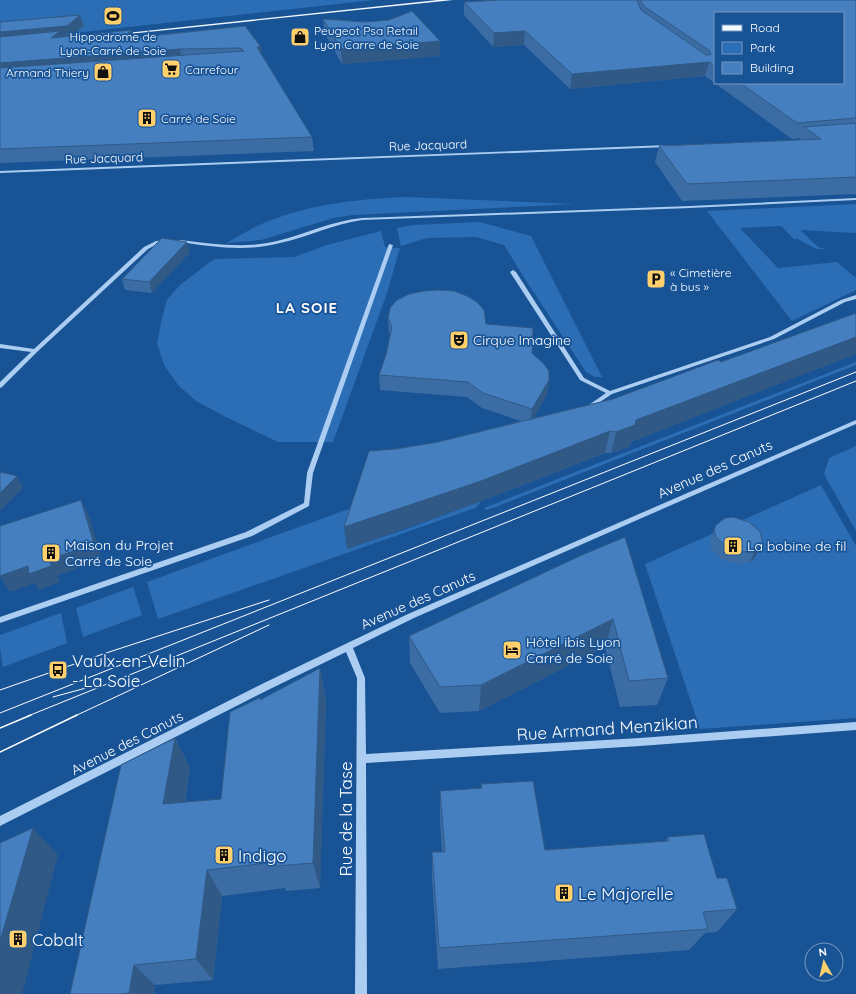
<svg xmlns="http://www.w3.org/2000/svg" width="856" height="994" font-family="Quicksand,sans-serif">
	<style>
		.green { fill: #2c6eb5 }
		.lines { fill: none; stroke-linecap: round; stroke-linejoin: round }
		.minor { fill: #abcdf1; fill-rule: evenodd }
		.major { fill: #f5f9ff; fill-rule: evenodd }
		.tram-far1 { stroke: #fff; stroke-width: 1 }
		.tram { stroke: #fff; stroke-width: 1.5 }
		.wall { fill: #3b6da4; fill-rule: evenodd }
		.shaded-wall { fill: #305986 }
		.building { fill: #457fbf; stroke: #305986 }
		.labels { text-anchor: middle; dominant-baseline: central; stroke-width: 3.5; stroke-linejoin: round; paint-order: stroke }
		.far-poi-label { font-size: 12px; fill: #fff; stroke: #185396; text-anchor: start }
		.far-street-label { font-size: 12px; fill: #fff; stroke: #185396 }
		.poi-label { font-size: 14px; fill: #fff; stroke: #185396; text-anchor: start }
		.street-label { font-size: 14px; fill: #fff; stroke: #185396 }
		.far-district-label { font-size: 15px; font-weight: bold; letter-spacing: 1px; fill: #fff; stroke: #185396 }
		.near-poi-label { font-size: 17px; fill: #fff; stroke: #185396; text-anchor: start }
		.near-street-label { font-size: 17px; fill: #fff; stroke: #185396 }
	</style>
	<rect width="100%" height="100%" fill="#185396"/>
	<!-- green -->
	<g class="green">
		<polygon points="0,0 374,0 0,41"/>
		<path d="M405 197 575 204 353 215 333 218 261 240 226 243C236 238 245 232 255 227 302 205 355 199 405 197Z"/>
		<polygon points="856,204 856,233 800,230 818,247 825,249 816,249 798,239 794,239 781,226 740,228 778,268 837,262 856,278 856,290 792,321 707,211"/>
		<polygon points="480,222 531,236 602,377 595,377 586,372 525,279 504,245 476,237 427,238 401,246 397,228 413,225"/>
		<polygon points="381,231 385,247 400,248 387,293 333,442 278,442 224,416 196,401 178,385 164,365 157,343 162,318 167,300 180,285 214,259 294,257 327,245"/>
		<polygon points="856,362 856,365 493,508 486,510 484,508"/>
		<polygon points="856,446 856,531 824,474 829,458"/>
		<polygon points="821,485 856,546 856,718 700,729 645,564"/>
		<polygon points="479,502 480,503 475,508 158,619 147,582 360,505 347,549 407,529"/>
		<polygon points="133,587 142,615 83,637 76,608"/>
		<polygon points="61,613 67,643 3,667 0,648 0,635"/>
	</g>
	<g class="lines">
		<!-- minor -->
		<g class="minor">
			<polygon points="668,145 669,146 667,147 0,173 0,171"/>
			<path d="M856 198V200L690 208 362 220C333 224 308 237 280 243 247 252 213 247 180 242L178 241 180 240C212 244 245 249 277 241 306 234 331 221 362 218L690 206Z"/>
			<polygon points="167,240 169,240 169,242 159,243 148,249 37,352 2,387 0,388 0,382 31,352 0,348 0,344 34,349 144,247 156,241"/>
			<polygon points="389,244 393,245 313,473 309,506 252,536 0,623 0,617 246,532 304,503 307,473"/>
			<polygon points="513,270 516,272 584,378 610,391 770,337 841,300 856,295 856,299 845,302 774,339 612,394 588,410 586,409 585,408 586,407 606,393 580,380 510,272"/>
			<polygon points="856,420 856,424 414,618 353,648 365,678 366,754 640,738 856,722 856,730 640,746 366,763 367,994 355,994 357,678 346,652 270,689 0,826 0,816 264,683 408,614"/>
		</g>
		<!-- major -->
		<polygon class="major" points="438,0 453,0 119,35 117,34"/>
		<!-- tram-far1 -->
		<g class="tram-far1">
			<polyline points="0,690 106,653 269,600"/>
			<polyline points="53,697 86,688"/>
			<polyline points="0,713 856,372"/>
			<polyline points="28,716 856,381"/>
			<polyline points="75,716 269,625"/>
		</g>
		<!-- tram -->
		<g class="tram">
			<polyline points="0,728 31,715"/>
			<polyline points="0,752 77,715"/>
		</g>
	</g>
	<!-- wall -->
	<g class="wall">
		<path d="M499 0H856V194L682 201 655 162 659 146 800 140V138L792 139 705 76 570 89 524 45 493 47 464 15V2ZM715 13 843 83H715Z"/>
		<polygon points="80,15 84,26 72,36 132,30 134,37 245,26 262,57 312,137 314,151 0,163 0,22"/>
		<polygon points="323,19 365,22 440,41 440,56 342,64 325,34"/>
		<polygon points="190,252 152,293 125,290 122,279"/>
		<polygon points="388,318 486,324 532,353 549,380 547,395 533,418 613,399 631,442 629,447 611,453 605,453 479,502 347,549 396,449 438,442 521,421 482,408 467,397 380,390 379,375 386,355 390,335 389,332"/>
		<polygon points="716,525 763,543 754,559 750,562 736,564 721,559 711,548 710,542 711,537"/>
		<polygon points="582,555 668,678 657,705 620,707 605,647 479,711 440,713 410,663 409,636"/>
		<polygon points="320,668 326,700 320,888 286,891 285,888 222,896 213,980 155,985 154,994 70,994 175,738 190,768 185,802 221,799 261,697 261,699"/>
		<polygon points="481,784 545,850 665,841 668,837 717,878 737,909 717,932 705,933 689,950 438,969 432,878 432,852 442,852 440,819 440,791 481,789"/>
	</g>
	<!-- shaded-wall -->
	<g class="shaded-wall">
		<polygon points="80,15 84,26 70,37 0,44 0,32"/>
		<polygon points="132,30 135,41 121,39"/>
		<polygon points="525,31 524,45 493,47 494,33"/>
		<polygon points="440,41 440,56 342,64 341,49"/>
		<polygon points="257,47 261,47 263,59"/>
		<polygon points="180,49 183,62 0,75 0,63"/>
		<polygon points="709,62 705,76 570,89 572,74"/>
		<polygon points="187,242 190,252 152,293 149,282"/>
		<polygon points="856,337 856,354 631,442 629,447 611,453 616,432 636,420"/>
		<polygon points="549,380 547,395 530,424 532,409"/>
		<polygon points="610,431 605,453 479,502 347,549 344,527"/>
		<polygon points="17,476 23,488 0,511 0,493"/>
		<polygon points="81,500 89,516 102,560 58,575 60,582 39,590 35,583 10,592 0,576 50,559"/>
		<polygon points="763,543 754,559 750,562 755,551"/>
		<polygon points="613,619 605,647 479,711 481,685"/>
		<polygon points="320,668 326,700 320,888 313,863"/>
		<polygon points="175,738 190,768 180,832 163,804"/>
		<polygon points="33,828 58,855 22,994 0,994 0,941"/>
		<polygon points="207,870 222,896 213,980 196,959"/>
		<polygon points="134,965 155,985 154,994 130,994 129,993"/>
	</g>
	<!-- building -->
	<g class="building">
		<polygon points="499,0 637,0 641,10 706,55 709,55 711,54 710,51 645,7 640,0 856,0 856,118 797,123 740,83 843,83 843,13 715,13 715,66 709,62 572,74 525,31 494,33 464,2"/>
		<polygon points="412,11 440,41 341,49 323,19 365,22 389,20"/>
		<polygon points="80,15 67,26 0,32 0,22"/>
		<polygon points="245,26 261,47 257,47 312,137 0,149 0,68 244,51 241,48 180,49 0,63 0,37 60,31 51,38 132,30 121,39"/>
		<polygon points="856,123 856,177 687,184 659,146 821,139 804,127"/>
		<polygon points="162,238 187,242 149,282 122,279"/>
		<polygon points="439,290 454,291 467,296 477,302 484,310 486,324 533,328 532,353 544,364 549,371 549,380 532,409 483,393 468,382 379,375 386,355 392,327 388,318 390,308 397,300 409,294 424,291"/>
		<polygon points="856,313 856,337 636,420 635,425 616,432 610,431 481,481 344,527 369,451 396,449 438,442 613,399 718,360 721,362"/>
		<polygon points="0,472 17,476 0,493"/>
		<polygon points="81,500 94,544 50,559 51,566 29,574 28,566 0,576 0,526"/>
		<polygon points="733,517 749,522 760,532 763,543 760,547 755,551 741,552 726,547 716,537 714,531 716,525 725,518"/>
		<polygon points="625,537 668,678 629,681 613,619 481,685 440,687 409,636 582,555"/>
		<polygon points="320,668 313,863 276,866 276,862 207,870 196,959 134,965 129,993 119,994 70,994 121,765 175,738 163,804 221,799 230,712 261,697 260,700"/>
		<polygon points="533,781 545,850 669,841 668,837 704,834 717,878 727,878 737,909 703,912 708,929 439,948 432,852 445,852 440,791 482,788 481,784"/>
		<polygon points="33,828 0,941 0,843"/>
	</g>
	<!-- icons -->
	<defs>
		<g id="stadium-square" transform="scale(1)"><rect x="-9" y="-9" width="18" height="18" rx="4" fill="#ffd06b" stroke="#185396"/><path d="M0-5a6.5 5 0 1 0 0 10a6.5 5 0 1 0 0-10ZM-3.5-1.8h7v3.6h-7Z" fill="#111"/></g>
		<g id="shop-square" transform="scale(1)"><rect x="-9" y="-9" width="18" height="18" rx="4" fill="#ffd06b" stroke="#185396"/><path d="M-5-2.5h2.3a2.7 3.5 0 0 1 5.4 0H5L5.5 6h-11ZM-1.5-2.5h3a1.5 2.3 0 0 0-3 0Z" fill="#111"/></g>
		<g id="supermarket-square" transform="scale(1)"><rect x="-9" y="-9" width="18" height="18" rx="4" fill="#ffd06b" stroke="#185396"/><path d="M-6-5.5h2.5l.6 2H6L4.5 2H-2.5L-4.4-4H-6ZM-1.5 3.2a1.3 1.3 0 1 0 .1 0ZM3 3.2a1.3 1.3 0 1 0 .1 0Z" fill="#111"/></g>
		<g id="building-square" transform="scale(1)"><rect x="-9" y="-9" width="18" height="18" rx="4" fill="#ffd06b" stroke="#185396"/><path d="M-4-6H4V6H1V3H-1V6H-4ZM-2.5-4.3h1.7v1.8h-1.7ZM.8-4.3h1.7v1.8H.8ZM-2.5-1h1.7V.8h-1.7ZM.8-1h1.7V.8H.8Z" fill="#111"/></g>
		<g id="parking-square" transform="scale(1)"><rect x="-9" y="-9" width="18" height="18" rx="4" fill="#ffd06b" stroke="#185396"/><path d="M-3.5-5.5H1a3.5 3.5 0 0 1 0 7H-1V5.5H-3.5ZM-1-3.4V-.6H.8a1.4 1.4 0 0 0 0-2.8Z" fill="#111"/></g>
		<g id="theatre-square" transform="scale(1)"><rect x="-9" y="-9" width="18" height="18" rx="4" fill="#ffd06b" stroke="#185396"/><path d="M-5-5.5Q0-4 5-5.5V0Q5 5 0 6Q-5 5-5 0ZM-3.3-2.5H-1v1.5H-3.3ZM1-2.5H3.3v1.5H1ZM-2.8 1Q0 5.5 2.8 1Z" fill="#111"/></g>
		<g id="hotel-square" transform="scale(1)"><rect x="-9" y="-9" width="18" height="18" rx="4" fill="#ffd06b" stroke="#185396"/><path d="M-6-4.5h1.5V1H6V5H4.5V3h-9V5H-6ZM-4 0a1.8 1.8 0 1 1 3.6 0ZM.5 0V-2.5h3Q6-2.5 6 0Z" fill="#111"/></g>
		<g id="bus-square" transform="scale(1)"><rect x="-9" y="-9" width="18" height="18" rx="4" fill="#ffd06b" stroke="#185396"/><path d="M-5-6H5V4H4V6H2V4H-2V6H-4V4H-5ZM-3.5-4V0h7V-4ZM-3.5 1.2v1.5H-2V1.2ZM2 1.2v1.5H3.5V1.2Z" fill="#111"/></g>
	</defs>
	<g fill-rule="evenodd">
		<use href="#stadium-square" x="113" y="16"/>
		<use href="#shop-square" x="300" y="37"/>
		<use href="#supermarket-square" x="171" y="69"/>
		<use href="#shop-square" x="103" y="72"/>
		<use href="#building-square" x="147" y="118"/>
		<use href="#parking-square" x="656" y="279"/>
		<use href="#theatre-square" x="459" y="340"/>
		<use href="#building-square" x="733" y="546"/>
		<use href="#building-square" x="51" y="553"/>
		<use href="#hotel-square" x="512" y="650"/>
		<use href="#bus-square" x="58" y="670"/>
		<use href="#building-square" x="224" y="855"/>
		<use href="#building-square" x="564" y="893"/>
		<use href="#building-square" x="18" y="939"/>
	</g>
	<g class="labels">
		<!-- far-poi labels -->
		<g class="far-poi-label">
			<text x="314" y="30">Peugeot Psa Retail<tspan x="314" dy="14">Lyon Carre de Soie</tspan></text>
			<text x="113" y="36" text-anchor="middle">Hippodrome de<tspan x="113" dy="14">Lyon-Carré de Soie</tspan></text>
			<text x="185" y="69">Carrefour</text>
			<text x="89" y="72" text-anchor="end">Armand Thiery</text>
			<text x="161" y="118">Carré de Soie</text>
			<text x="670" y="272">« Cimetière<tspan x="670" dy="14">à bus »</tspan></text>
		</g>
		<!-- far-street labels -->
		<g class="far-street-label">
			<text transform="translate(428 145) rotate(-2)">Rue Jacquard</text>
			<text transform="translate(104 158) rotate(-2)">Rue Jacquard</text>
		</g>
		<!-- poi labels -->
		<g class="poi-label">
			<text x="473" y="340">Cirque Imagine</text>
			<text x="65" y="545">Maison du Projet<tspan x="65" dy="16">Carré de Soie</tspan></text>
			<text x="747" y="546">La bobine de fil</text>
			<text x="526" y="642">Hôtel ibis Lyon<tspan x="526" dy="16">Carré de Soie</tspan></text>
		</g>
		<!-- street labels -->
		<g class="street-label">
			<text transform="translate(715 469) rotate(-24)">Avenue des Canuts</text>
			<text transform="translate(418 600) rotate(-24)">Avenue des Canuts</text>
			<text transform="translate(127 743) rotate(-27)">Avenue des Canuts</text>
		</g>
		<!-- far-district labels -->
		<g class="far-district-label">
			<text x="307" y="307">LA SOIE</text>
		</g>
		<!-- near-poi labels -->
		<g class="near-poi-label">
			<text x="72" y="660">Vaulx-en-Velin<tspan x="72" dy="20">- La Soie</tspan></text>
			<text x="238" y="855">Indigo</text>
			<text x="578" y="893">Le Majorelle</text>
			<text x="32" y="939">Cobalt</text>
		</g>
		<!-- near-street labels -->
		<g class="near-street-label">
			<text transform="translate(607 728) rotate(-4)">Rue Armand Menzikian</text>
			<text transform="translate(345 819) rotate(-90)">Rue de la Tase</text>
		</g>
	</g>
	<!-- legend -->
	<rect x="714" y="12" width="130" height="72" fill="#185396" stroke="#7498c0"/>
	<rect x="722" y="25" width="20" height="6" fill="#f5f9ff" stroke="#7498c0"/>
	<text x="750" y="32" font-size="12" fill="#ffffff">Road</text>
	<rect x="722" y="42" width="20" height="12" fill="#2c6eb5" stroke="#7498c0"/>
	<text x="750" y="52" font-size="12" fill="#ffffff">Park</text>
	<rect x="722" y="62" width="20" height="12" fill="#457fbf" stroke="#7498c0"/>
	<text x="750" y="72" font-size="12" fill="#ffffff">Building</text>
	<!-- north arrow -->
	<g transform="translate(824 962) rotate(352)"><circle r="19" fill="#185396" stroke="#7498c0"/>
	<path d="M0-3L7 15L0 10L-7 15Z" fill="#ffd06b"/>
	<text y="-6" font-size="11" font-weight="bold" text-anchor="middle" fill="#ffffff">N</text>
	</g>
</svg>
